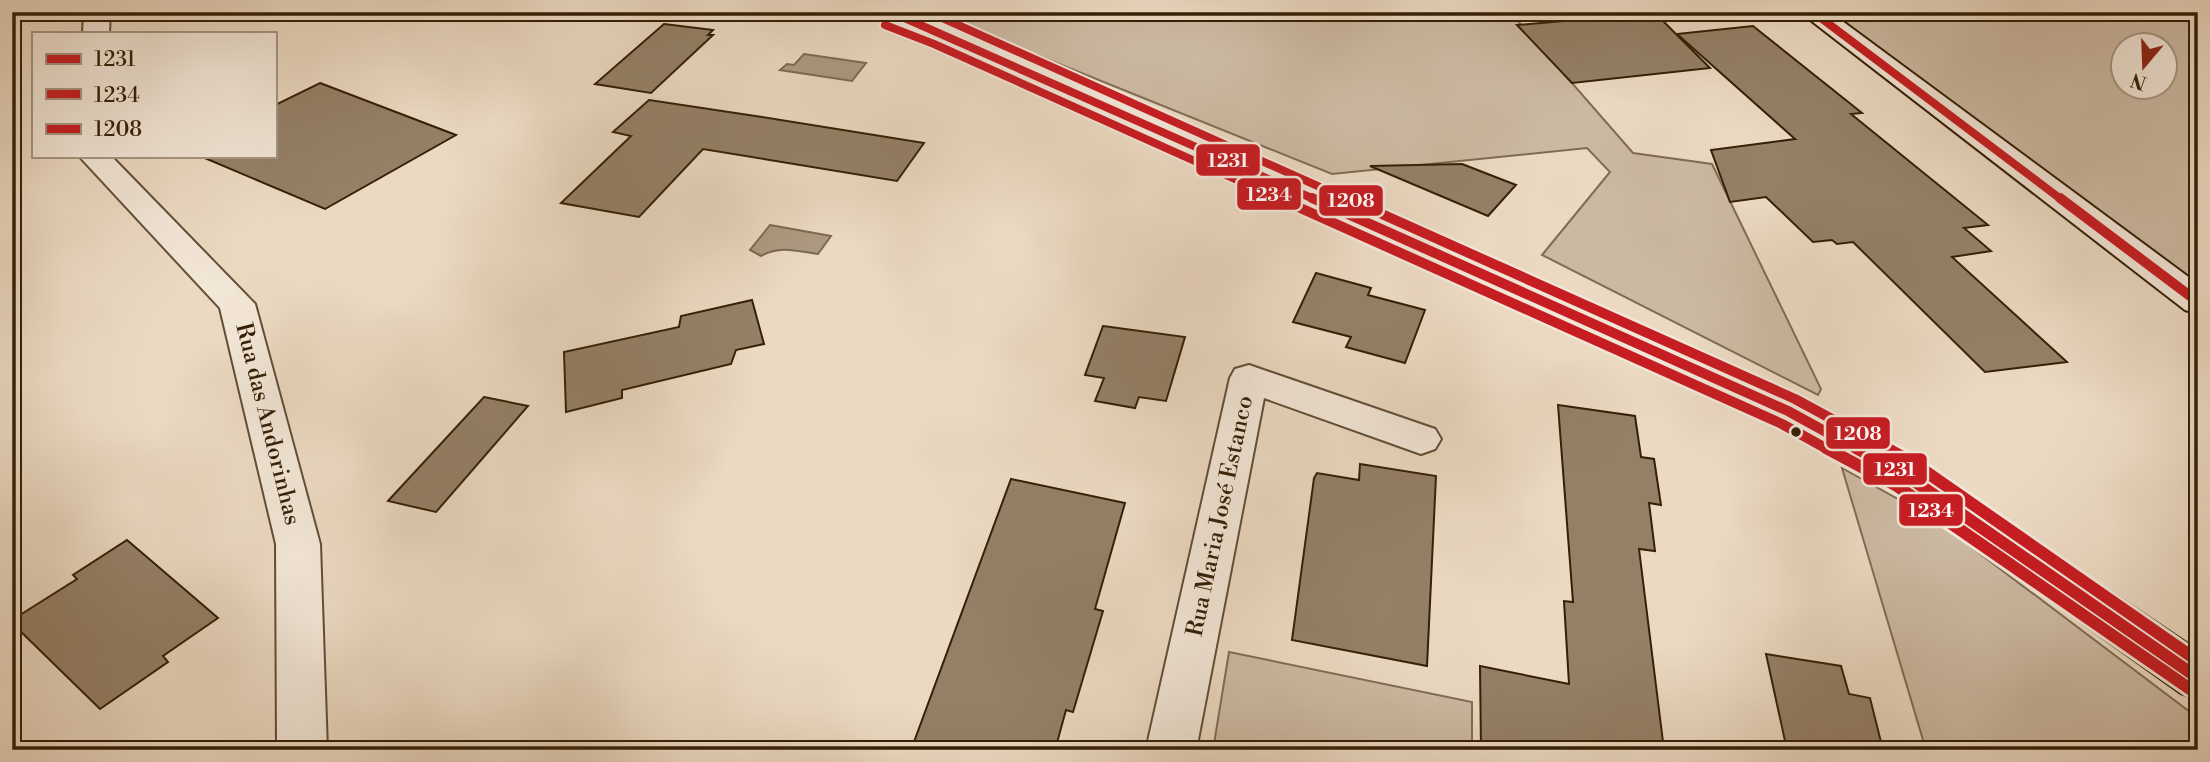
<svg xmlns="http://www.w3.org/2000/svg" width="2210" height="762" font-family="'Libre Bodoni',serif">
	<style>
		.green { fill: #ccb9a2; stroke: #806c54; stroke-width: 2; fill-rule: evenodd }
		.water { fill: #ad9a82; stroke: #7d6950; stroke-width: 2 }
		.building { fill: #948067; stroke: #351f05; stroke-width: 2 }
		.lines { fill: none; stroke-linecap: round; stroke-linejoin: round }
		.street-casing { stroke: #624e34; stroke-width: 4 }
		.secondary-casing { stroke: #351f05; stroke-width: 4 }
		.street { fill: #f2e6d7; fill-rule: evenodd }
		.secondary { fill: #f2e6d7; fill-rule: evenodd }
		.bus-1-far2-casing { stroke: #f2e6d7; stroke-width: 12 }
		.bus-1-far1-casing { stroke: #f2e6d7; stroke-width: 15 }
		.bus-1-casing { stroke: #f2e6d7; stroke-width: 18 }
		.bus-2-far2-casing { stroke: #f2e6d7; stroke-width: 12 }
		.bus-2-far1-casing { stroke: #f2e6d7; stroke-width: 15 }
		.bus-2-casing { stroke: #f2e6d7; stroke-width: 18 }
		.bus-3-far2-casing { stroke: #f2e6d7; stroke-width: 12 }
		.bus-3-far1-casing { stroke: #f2e6d7; stroke-width: 15 }
		.bus-3-casing { stroke: #f2e6d7; stroke-width: 18 }
		.bus-1-far2 { stroke: #c61d23; stroke-width: 8 }
		.bus-1-far1 { stroke: #c61d23; stroke-width: 10 }
		.bus-1 { stroke: #c61d23; stroke-width: 12 }
		.bus-2-far2 { stroke: #c61d23; stroke-width: 8 }
		.bus-2-far1 { stroke: #c61d23; stroke-width: 10 }
		.bus-2 { stroke: #c61d23; stroke-width: 12 }
		.bus-3-far2 { stroke: #c61d23; stroke-width: 8 }
		.bus-3-far1 { stroke: #c61d23; stroke-width: 10 }
		.bus-3 { stroke: #c61d23; stroke-width: 12 }
		.bus-dot { fill: #351f05; stroke: #f2e6d7; stroke-width: 2.5 }
		.labels { text-anchor: middle; dominant-baseline: central; stroke-width: 5; stroke-linejoin: round; paint-order: stroke }
		.street-label { font-size: 23px; fill: #351f05; stroke: #f2e6d7 }
		.line-badge { stroke: #f2e6d7; stroke-width: 2.5 }
		.badge-label { font-size: 19px; text-anchor: middle; font-weight: bold; fill: #fff }
	</style>
	<rect width="100%" height="100%" fill="#ebd9c2"/>
	<filter id="stains"><feTurbulence type="fractalNoise" baseFrequency=".00286" numOctaves="4"/><feColorMatrix values="0 0 0 0 .2 0 0 0 0 .09 0 0 0 0 .02 0 0 0 .5 -.17"/></filter>
	<radialGradient id="worn" r=".72"><stop offset=".6" stop-color="#630" stop-opacity="0"/><stop offset="1" stop-color="#630" stop-opacity=".3"/></radialGradient>
	<!-- green -->
	<g class="green">
		<polygon points="930,12 1510,12 1633,153 1712,164 1821,389 1818,395 1542,255 1610,172 1587,148 1332,174"/>
		<path d="M1819 12H2198V302ZM2122 46H2164V88H2122Z"/>
		<polygon points="1842,468 1934,519 2198,718 2198,750 1926,750"/>
		<polygon points="1229,652 1472,702 1472,750 1213,750"/>
	</g>
	<!-- water -->
	<g class="water">
		<polygon points="804,54 866,63 852,81 780,70 787,64 794,65"/>
		<path d="M770 225 831 236 818 254C797 251 780 245 761 256L750 250Z"/>
	</g>
	<!-- building -->
	<g class="building">
		<polygon points="1655,13 1710,68 1572,83 1517,25"/>
		<polygon points="664,24 713,30 708,35 713,35 651,93 595,84"/>
		<polygon points="1753,26 1862,113 1851,114 1988,225 1964,228 1991,251 1952,257 2067,362 1985,372 1853,242 1837,244 1832,240 1813,242 1766,197 1730,202 1711,150 1795,139 1677,34"/>
		<polygon points="320,83 456,135 325,209 200,156 275,156 275,105"/>
		<polygon points="649,100 762,117 924,143 897,181 703,149 639,217 561,203 631,136 613,132"/>
		<polygon points="1462,164 1516,185 1488,216 1370,166"/>
		<polygon points="1316,273 1371,288 1368,295 1425,310 1405,363 1346,347 1351,337 1293,322"/>
		<polygon points="752,300 764,344 736,350 731,364 622,390 622,398 566,412 564,352 679,327 681,316"/>
		<polygon points="1103,326 1185,337 1166,401 1139,397 1135,408 1095,401 1104,378 1085,375"/>
		<polygon points="484,397 528,406 436,512 388,501"/>
		<polygon points="1558,405 1635,416 1641,457 1654,459 1661,505 1649,503 1655,551 1639,549 1664,750 1481,750 1480,666 1569,684 1564,601 1573,602"/>
		<polygon points="1360,464 1436,476 1427,666 1292,640 1314,478 1317,473 1359,480"/>
		<polygon points="1011,479 1125,503 1095,609 1103,611 1073,712 1066,710 1055,750 911,750"/>
		<polygon points="127,540 218,618 163,656 168,662 100,709 12,623 12,620 77,579 73,575"/>
		<polygon points="1766,654 1841,666 1849,694 1870,698 1883,750 1787,750"/>
	</g>
	<g class="lines">
		<!-- street casing -->
		<g class="street-casing">
			<g id="street">
				<polygon points="84,12 110,12 109,33 83,33"/>
				<polygon points="79,156 111,156 255,304 320,544 327,750 277,750 276,544 220,308"/>
				<polygon points="1249,365 1435,429 1441,439 1435,449 1421,454 1264,398 1196,750 1146,750 1230,378 1235,369"/>
			</g>
		</g>
		<!-- secondary casing -->
		<g class="secondary-casing">
			<g id="secondary">
				<polygon points="877,12 914,12 949,25 1802,401 1919,463 2198,651 2198,699 2181,693 1889,485 1774,421 929,37 881,18"/>
				<polygon points="1800,12 1830,12 2198,284 2198,314 2185,310"/>
			</g>
		</g>
		<!-- street -->
		<use href="#street" class="street"/>
		<!-- secondary -->
		<use href="#secondary" class="secondary"/>
		<!-- bus-1-far2 casing -->
		<g class="bus-1-far2-casing">
			<g id="bus-1-far2">
				<polyline points="891,12 1316,200"/>
				<polyline points="1813,12 2062,200"/>
			</g>
		</g>
		<!-- bus-1-far1 casing -->
		<g class="bus-1-far1-casing">
			<g id="bus-1-far1">
				<polyline points="1312,198 1788,411 1859,450"/>
				<polyline points="2060,198 2198,302"/>
			</g>
		</g>
		<!-- bus-1 casing -->
		<g class="bus-1-casing">
			<polyline id="bus-1" points="1856,448 1904,474 2198,678"/>
		</g>
		<!-- bus-2-far2 casing -->
		<g class="bus-2-far2-casing">
			<polyline id="bus-2-far2" points="885,25 934,44 1282,200"/>
		</g>
		<!-- bus-2-far1 casing -->
		<g class="bus-2-far1-casing">
			<polyline id="bus-2-far1" points="1278,198 1782,424 1829,450"/>
		</g>
		<!-- bus-2 casing -->
		<g class="bus-2-casing">
			<polyline id="bus-2" points="1826,448 1897,486 2190,689"/>
		</g>
		<!-- bus-3-far2 casing -->
		<g class="bus-3-far2-casing">
			<polyline id="bus-3-far2" points="929,12 1349,200"/>
		</g>
		<!-- bus-3-far1 casing -->
		<g class="bus-3-far1-casing">
			<polyline id="bus-3-far1" points="1346,198 1795,399 1889,450"/>
		</g>
		<!-- bus-3 casing -->
		<g class="bus-3-casing">
			<polyline id="bus-3" points="1886,448 1912,462 2198,661"/>
		</g>
		<!-- bus-1-far2 -->
		<use href="#bus-1-far2" class="bus-1-far2"/>
		<!-- bus-1-far1 -->
		<use href="#bus-1-far1" class="bus-1-far1"/>
		<!-- bus-1 -->
		<use href="#bus-1" class="bus-1"/>
		<!-- bus-2-far2 -->
		<use href="#bus-2-far2" class="bus-2-far2"/>
		<!-- bus-2-far1 -->
		<use href="#bus-2-far1" class="bus-2-far1"/>
		<!-- bus-2 -->
		<use href="#bus-2" class="bus-2"/>
		<!-- bus-3-far2 -->
		<use href="#bus-3-far2" class="bus-3-far2"/>
		<!-- bus-3-far1 -->
		<use href="#bus-3-far1" class="bus-3-far1"/>
		<!-- bus-3 -->
		<use href="#bus-3" class="bus-3"/>
	</g>
	<!-- markers -->
	<circle class="bus-dot" cx="1796" cy="432" r="6"/>
	<g class="labels">
		<!-- street labels -->
		<g class="street-label">
			<text transform="translate(268 424) rotate(76)">Rua das Andorinhas</text>
			<text transform="translate(1220 516) rotate(-78)">Rua Maria José Estanco</text>
		</g>
	</g>
	<g class="line-badge">
		<rect x="1195" y="143" width="66" height="34" rx="7" fill="#c61d23"/>
		<rect x="1236" y="177" width="66" height="34" rx="7" fill="#c61d23"/>
		<rect x="1318" y="184" width="66" height="33" rx="7" fill="#c61d23"/>
		<rect x="1825" y="416" width="66" height="34" rx="7" fill="#c61d23"/>
		<rect x="1862" y="452" width="66" height="34" rx="7" fill="#c61d23"/>
		<rect x="1898" y="493" width="66" height="34" rx="7" fill="#c61d23"/>
	</g>
	<g class="badge-label">
		<text x="1228" y="167">1231</text>
		<text x="1269" y="201">1234</text>
		<text x="1351" y="207">1208</text>
		<text x="1858" y="440">1208</text>
		<text x="1895" y="476">1231</text>
		<text x="1931" y="517">1234</text>
	</g>
	<!-- margin -->
	<rect width="2210" height="762" fill="none" stroke="#ebd9c2" stroke-width="42"/>
	<rect x="14" y="14" width="2182" height="734" fill="none" stroke="#351f05" stroke-width="3.5"/>
	<rect x="21" y="21" width="2168" height="720" fill="none" stroke="#351f05" stroke-width="2"/>
	<!-- legend -->
	<rect x="32" y="32" width="245" height="126" fill="#f2e6d7" stroke="#a69683" stroke-width="2"/>
	<rect x="46" y="54" width="35" height="10" fill="#c61d23" stroke="#a69683" stroke-width="2"/>
	<text x="94" y="66" font-size="21" fill="#351f05">1231</text>
	<rect x="46" y="89" width="35" height="10" fill="#c61d23" stroke="#a69683" stroke-width="2"/>
	<text x="94" y="102" font-size="21" fill="#351f05">1234</text>
	<rect x="46" y="124" width="35" height="10" fill="#c61d23" stroke="#a69683" stroke-width="2"/>
	<text x="94" y="136" font-size="21" fill="#351f05">1208</text>
	<!-- north arrow -->
	<g transform="translate(2144 66) rotate(199)"><circle r="33" fill="#f2e6d7" stroke="#a69683" stroke-width="2"/>
	<path d="M0-5L12 26L0 18L-12 26Z" fill="#8f2418"/>
	<text y="-10" font-size="19" font-weight="bold" text-anchor="middle" fill="#351f05">N</text>
	</g>
	<rect width="100%" height="100%" filter="url(#stains)"/>
	<rect width="100%" height="100%" fill="url(#worn)"/>
</svg>
